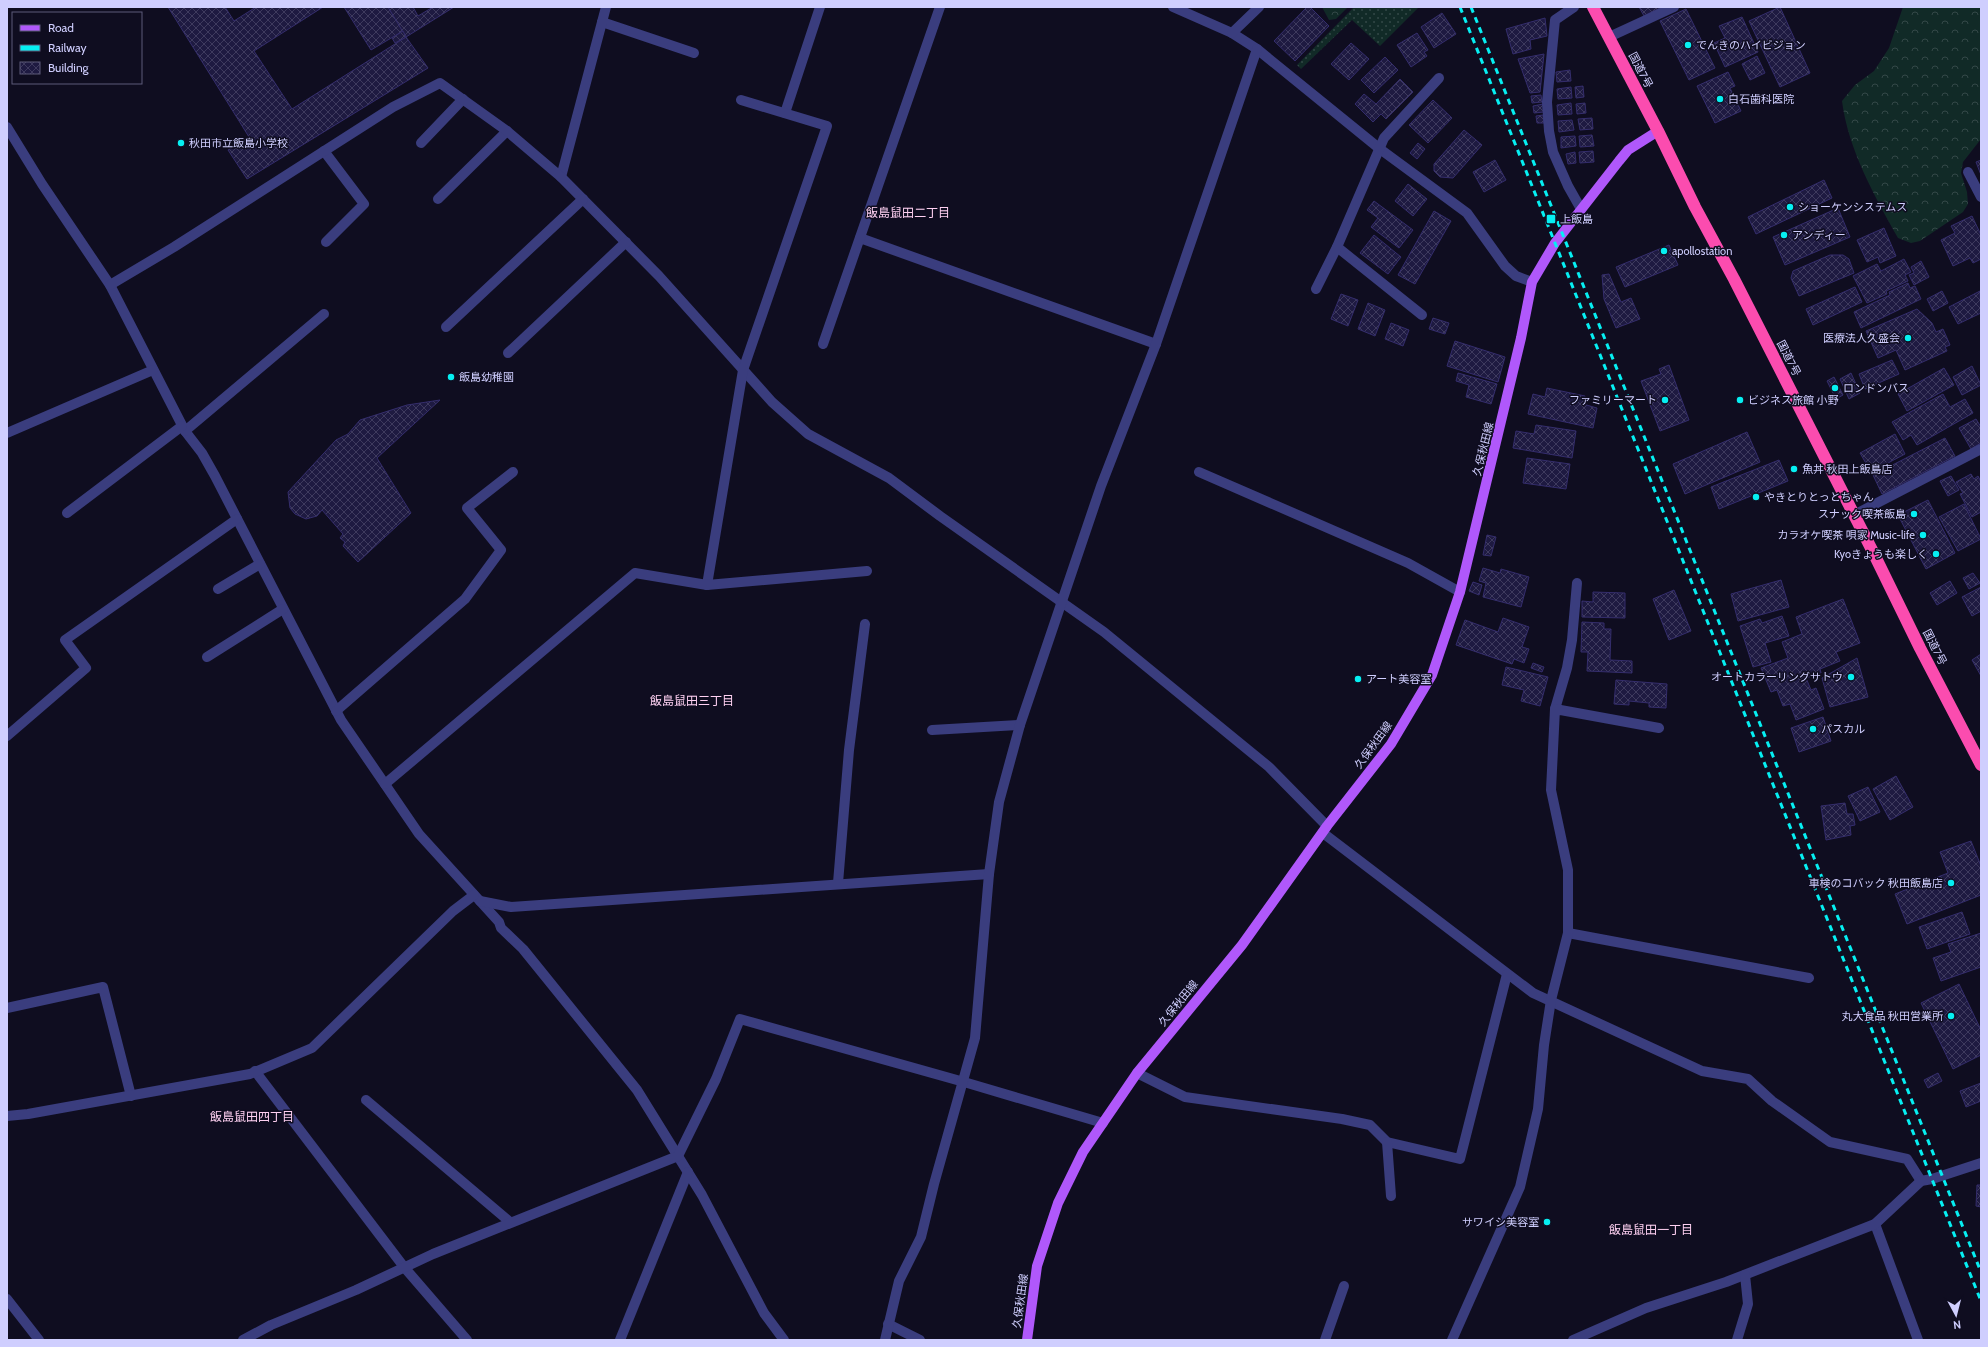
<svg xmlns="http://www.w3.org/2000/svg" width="1988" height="1347" font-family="Cabin,'Noto Sans JP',sans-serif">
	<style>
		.grass { fill: url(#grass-dots) }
		.forest { fill: url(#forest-crowns) }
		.building { fill: url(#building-cross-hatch); stroke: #342d6c }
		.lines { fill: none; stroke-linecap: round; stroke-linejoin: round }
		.minor { stroke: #3a3d7e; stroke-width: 10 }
		.major { stroke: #b058fb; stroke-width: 10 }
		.highway { stroke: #fb4caf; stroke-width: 12 }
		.rail { stroke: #06eff2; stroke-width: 3; stroke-dasharray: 6 5; stroke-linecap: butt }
		.poi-dot { fill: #06eff2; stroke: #0f0d20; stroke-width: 1.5 }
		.labels { text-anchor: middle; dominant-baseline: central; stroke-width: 3; stroke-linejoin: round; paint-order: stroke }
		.poi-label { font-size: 11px; fill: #cfcefe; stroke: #0f0d20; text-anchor: start }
		.street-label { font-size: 11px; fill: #cfcefe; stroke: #0f0d20 }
		.neighbourhood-label { font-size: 12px; fill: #fed0f1; stroke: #0f0d20 }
	</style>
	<defs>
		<pattern id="grass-dots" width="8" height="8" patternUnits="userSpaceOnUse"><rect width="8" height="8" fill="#112a27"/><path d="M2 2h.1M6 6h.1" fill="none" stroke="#334847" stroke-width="1.8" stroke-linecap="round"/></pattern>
		<pattern id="forest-crowns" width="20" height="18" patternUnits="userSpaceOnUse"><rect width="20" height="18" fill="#112a27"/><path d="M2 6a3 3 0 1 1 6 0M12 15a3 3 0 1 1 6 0" fill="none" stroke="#334847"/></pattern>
		<pattern id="building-cross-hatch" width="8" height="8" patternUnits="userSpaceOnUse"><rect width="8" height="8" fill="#1e1a41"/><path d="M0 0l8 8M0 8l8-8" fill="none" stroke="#3e3a5e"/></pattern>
	</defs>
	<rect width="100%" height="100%" fill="#0f0d20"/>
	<!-- grass -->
	<polygon class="grass" points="1354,7 1419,7 1380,46 1352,20 1301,69 1297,65"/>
	<!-- forest -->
	<g class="forest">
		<polygon points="1322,7 1348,7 1336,19 1329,20"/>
		<path d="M1903 7H1981V139L1963 162 1961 173 1967 192 1968 204 1963 212 1920 241 1911 243 1898 238C1875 197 1848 149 1842 101L1855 85 1874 71 1889 48Z"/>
	</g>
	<!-- building -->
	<g class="building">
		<polygon points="168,7 225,7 234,21 256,7 323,7 254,51 292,109 406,37 428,68 247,179 228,150 249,137"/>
		<polygon points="344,7 389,7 403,31 371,50"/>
		<polygon points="388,7 413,7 418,16 433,7 454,7 406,37"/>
		<polygon points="1307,7 1310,7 1329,26 1295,61 1274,41"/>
		<polygon points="1639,7 1662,7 1644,16"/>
		<polygon points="1780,7 1810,73 1780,87 1749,21"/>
		<polygon points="1686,9 1715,68 1689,80 1660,21"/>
		<polygon points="1442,13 1456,34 1434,48 1421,27"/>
		<polygon points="1742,17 1758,52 1725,67 1714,43 1725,38 1719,26"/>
		<polygon points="1545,18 1547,36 1530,40 1531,49 1513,54 1506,29"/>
		<polygon points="403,31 406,37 395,43 392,38"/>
		<polygon points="1417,33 1428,50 1424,52 1427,56 1411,67 1397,45"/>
		<polygon points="1351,43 1369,59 1349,80 1331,64"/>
		<polygon points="1544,54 1540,92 1530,93 1518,59"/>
		<polygon points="1757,56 1765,73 1750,80 1742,64"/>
		<polygon points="1385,57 1398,70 1374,93 1361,80"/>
		<polygon points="1570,70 1571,81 1557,82 1556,72"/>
		<polygon points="1728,72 1735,86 1730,88 1741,111 1715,123 1697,86"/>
		<polygon points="1400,79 1413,92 1386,119 1381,114 1373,122 1355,104 1364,94 1376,104"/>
		<polygon points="1583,86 1584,97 1576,98 1575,87"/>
		<polygon points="1571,87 1572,98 1558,99 1557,89"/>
		<polygon points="1541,95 1542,102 1532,103 1531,96"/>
		<polygon points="1433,100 1452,118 1428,143 1409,125"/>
		<polygon points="1571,103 1572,114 1558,115 1557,105"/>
		<polygon points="1585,103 1586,113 1577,114 1576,104"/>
		<polygon points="1543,104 1544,112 1534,113 1533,106"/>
		<polygon points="1543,115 1544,123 1537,123 1536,116"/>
		<polygon points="1592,118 1593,129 1580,130 1578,119"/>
		<polygon points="1572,120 1574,130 1559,132 1558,121"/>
		<polygon points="1464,130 1482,145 1453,178 1440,177 1434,171 1434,164"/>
		<polygon points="1592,135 1594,146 1580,147 1579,136"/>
		<polygon points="1575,136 1576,146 1561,148 1561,137"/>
		<polygon points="1418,143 1425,149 1417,159 1410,153"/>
		<polygon points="1593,151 1594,162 1580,163 1579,152"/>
		<polygon points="1575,152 1576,163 1568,164 1566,154"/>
		<polygon points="1495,160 1506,180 1484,192 1473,172"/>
		<polygon points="1981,160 1981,175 1976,162"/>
		<polygon points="1824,180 1832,198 1756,234 1748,217"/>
		<polygon points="1408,184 1427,199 1413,216 1395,201"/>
		<polygon points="1374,201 1413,230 1399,248 1371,227 1378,218 1367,210"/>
		<polygon points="1838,208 1850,237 1785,265 1773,237"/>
		<polygon points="1434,211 1451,221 1415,284 1398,275"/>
		<polygon points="1972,216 1981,235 1981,259 1973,263 1970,258 1953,266 1941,240 1955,233 1951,226"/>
		<polygon points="1884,228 1896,256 1880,263 1878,257 1867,262 1857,240"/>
		<polygon points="1374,235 1401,257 1388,274 1360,253"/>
		<polygon points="1669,245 1678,265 1625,287 1616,267"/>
		<polygon points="1830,255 1843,255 1849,259 1854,273 1799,296 1791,278 1793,271"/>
		<polygon points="1904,259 1911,272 1905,275 1908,281 1886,291 1887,294 1867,303 1853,276 1877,264 1881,271"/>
		<polygon points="1921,261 1929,277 1914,285 1909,275 1914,273 1911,267"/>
		<polygon points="1609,274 1621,302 1631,298 1640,319 1616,328 1604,299 1602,275"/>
		<polygon points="1908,283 1910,288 1915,286 1921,299 1861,328 1854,312 1890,295 1889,292"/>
		<polygon points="1855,287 1862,302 1813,325 1806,309"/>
		<polygon points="1942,291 1948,303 1933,311 1927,299"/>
		<polygon points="1980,291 1981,313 1958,324 1949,307"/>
		<polygon points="1341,294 1358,300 1348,326 1331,319"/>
		<polygon points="1368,303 1385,310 1375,336 1358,329"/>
		<polygon points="1917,309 1932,323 1936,332 1943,329 1950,345 1945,347 1947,351 1905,370 1896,350 1878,358 1866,331"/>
		<polygon points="1433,318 1449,323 1445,334 1429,329"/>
		<polygon points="1391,323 1409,330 1403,346 1385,339"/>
		<polygon points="1455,341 1505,357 1498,382 1447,366"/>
		<polygon points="1892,360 1899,374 1865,389 1859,374"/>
		<polygon points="1669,365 1689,420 1660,431 1641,381 1661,374 1659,369"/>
		<polygon points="1972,366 1981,385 1962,395 1953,377"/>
		<polygon points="1944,368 1954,385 1907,411 1898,394"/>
		<polygon points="1458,373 1497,384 1491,404 1466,397 1469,385 1456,381"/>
		<polygon points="1851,373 1860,393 1849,399 1840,379"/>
		<polygon points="1834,377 1843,395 1836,399 1827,381"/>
		<polygon points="1547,388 1585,396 1583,404 1597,408 1593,428 1528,414 1533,394 1545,397"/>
		<polygon points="1943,394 1950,407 1965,399 1973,413 1917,445 1911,435 1903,440 1892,422"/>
		<polygon points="440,400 377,458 411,513 358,562 343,546 345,542 340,538 343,534 322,510 317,516 306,519 295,514 290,508 288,492 336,440 348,434 360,420 407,405"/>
		<polygon points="1976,419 1981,427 1981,443 1971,449 1959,428"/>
		<polygon points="1536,425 1576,431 1572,458 1513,448 1516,431 1534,434"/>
		<polygon points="1747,432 1760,462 1685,494 1673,464"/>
		<polygon points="1895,434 1905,454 1871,472 1860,453"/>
		<polygon points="1945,438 1955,456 1882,494 1873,475"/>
		<polygon points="1527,458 1570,464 1566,489 1523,483"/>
		<polygon points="1779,460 1788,481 1719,509 1711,487"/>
		<polygon points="1971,474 1974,479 1978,476 1981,482 1981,512 1972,517 1960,494 1963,493 1956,482"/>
		<polygon points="1951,476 1959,490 1948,496 1940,481"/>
		<polygon points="1928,500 1955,553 1926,569 1898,515"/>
		<polygon points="1964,504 1981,539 1958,551 1939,517"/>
		<polygon points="1487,535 1496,537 1491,556 1483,555"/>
		<polygon points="1483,568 1500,573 1501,569 1529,577 1521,607 1483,597 1486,583 1479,581"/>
		<polygon points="1973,573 1980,583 1969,589 1963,578"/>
		<polygon points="1781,580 1789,607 1738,621 1731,594"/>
		<polygon points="1950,581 1957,593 1937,605 1930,593"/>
		<polygon points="1473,582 1482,585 1479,595 1469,591"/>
		<polygon points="1981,587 1981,611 1972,616 1962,597"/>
		<polygon points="1674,590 1691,631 1669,640 1653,599"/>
		<polygon points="1593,592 1625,593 1625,618 1582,617 1582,601 1593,602"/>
		<polygon points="1843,599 1860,643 1836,652 1840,661 1820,669 1821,673 1806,678 1811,690 1816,688 1824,709 1796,720 1790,704 1783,706 1777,690 1771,692 1761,668 1788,658 1782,642 1802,634 1796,617"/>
		<polygon points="1782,616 1789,636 1765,643 1771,662 1753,667 1740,626 1760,619 1762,623"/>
		<polygon points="1503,618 1529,627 1522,647 1529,649 1524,663 1514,659 1512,664 1456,645 1465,620 1498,632"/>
		<polygon points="1582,622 1604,623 1604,629 1611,629 1610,660 1632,661 1632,673 1587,671 1588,652 1581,652"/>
		<polygon points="1981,654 1981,676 1972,660"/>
		<polygon points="1857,658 1868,697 1830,707 1822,678"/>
		<polygon points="1533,663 1544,667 1542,672 1531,668"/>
		<polygon points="1506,667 1548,677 1540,706 1521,701 1524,690 1502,685"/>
		<polygon points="1616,680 1667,684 1666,708 1649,707 1649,703 1629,701 1629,705 1614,704"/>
		<polygon points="1823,717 1831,741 1799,752 1791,728"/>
		<polygon points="1896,776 1913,807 1890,820 1873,789"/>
		<polygon points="1868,787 1880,812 1860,821 1848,796"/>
		<polygon points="1845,803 1847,814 1853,814 1855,825 1850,826 1851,835 1826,840 1821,806"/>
		<polygon points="1971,841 1981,866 1981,895 1907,924 1895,894 1948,873 1940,852"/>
		<polygon points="1962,912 1970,934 1927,949 1919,927"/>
		<polygon points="1981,933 1981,967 1941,981 1933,958 1951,952 1948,944"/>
		<polygon points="1959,984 1981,1030 1981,1055 1953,1069 1921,1003"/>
		<polygon points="1938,1073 1942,1081 1928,1088 1924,1080"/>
		<polygon points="1981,1083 1981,1101 1966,1107 1960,1091"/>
		<polygon points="1977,1185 1981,1185 1981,1207 1976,1206"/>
	</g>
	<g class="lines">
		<!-- minor -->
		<g class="minor">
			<polyline points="1173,7 1232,33 1257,49 1380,149 1467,213 1505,266 1516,276 1532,282"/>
			<polyline points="1574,7 1555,20 1547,102 1549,131 1553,152 1568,186 1581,209"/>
			<polyline points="602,22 694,53"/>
			<polyline points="1232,33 1259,7"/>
			<polyline points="1609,37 1674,7"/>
			<polyline points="785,113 820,7"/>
			<polyline points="7,127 42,184 110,285 185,431 202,453 215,476 341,720 419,834 499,922 501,928 523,949 637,1090 702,1195 764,1313 784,1340"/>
			<polyline points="421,143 463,99"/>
			<polyline points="324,151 364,204 326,242"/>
			<polyline points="1968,172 1981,197"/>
			<polyline points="561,177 606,7"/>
			<polyline points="438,199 507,131"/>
			<polyline points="860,238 1156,344"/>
			<polyline points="1337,247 1422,315"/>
			<polyline points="110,285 174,247 393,107 440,83 507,131 561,177 659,276 772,402 808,434 889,478 940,516 1104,632 1269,767 1327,826"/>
			<polyline points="1316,289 1337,247 1384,138 1439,78"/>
			<polyline points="446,327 583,199"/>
			<polyline points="823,344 940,7"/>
			<polyline points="508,353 626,242"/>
			<polyline points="185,431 324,314"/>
			<polyline points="7,433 153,370"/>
			<polyline points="1199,472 1408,563 1460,592"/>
			<polyline points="67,513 182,426"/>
			<polyline points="1854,515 1981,449"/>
			<polyline points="707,585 743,370 827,126 741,100"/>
			<polyline points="218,589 260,564"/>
			<polyline points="207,657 283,609"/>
			<polyline points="1555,709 1567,668 1572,640 1577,583"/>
			<polyline points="336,711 465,599 501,550 467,508 513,472"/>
			<polyline points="932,730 1020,725"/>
			<polyline points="7,736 86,668 65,640 237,519"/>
			<polyline points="385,784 635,573 707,585 867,571"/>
			<polyline points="1323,833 1533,993 1702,1071 1748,1079 1772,1101 1830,1142 1907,1159 1921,1181"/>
			<polyline points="838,883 849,750 865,624"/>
			<polyline points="480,901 511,907 989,874"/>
			<polyline points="1568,933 1809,978"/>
			<polyline points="7,1008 103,987 131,1096"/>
			<polyline points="255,1071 404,1267 467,1340"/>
			<polyline points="1137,1073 1185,1097 1342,1119 1370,1125 1387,1142 1460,1159 1507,974"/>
			<polyline points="366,1100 510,1222"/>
			<polyline points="7,1116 28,1114 250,1074 312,1048 453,911 474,895"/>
			<polyline points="1387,1142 1391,1196"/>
			<polyline points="1875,1224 1918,1340"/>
			<polyline points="7,1299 39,1340"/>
			<polyline points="888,1324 920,1340"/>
			<polyline points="243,1340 271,1325 356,1290 433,1254 678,1156 716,1079 740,1019 964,1082 1103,1123"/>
			<polyline points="620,1340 688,1172"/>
			<polyline points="885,1340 899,1281 921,1237 934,1184 975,1038 989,874 999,802 1020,725 1101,486 1156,344 1257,49"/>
			<polyline points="1325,1340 1344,1286"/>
			<polyline points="1452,1340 1520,1187 1538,1109 1544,1045 1551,1000 1568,933 1568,870 1551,790 1555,709 1659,728"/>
			<polyline points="1573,1340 1646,1308 1726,1282 1875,1224 1921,1181 1932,1179 1981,1163"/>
			<polyline points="1737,1340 1748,1304 1745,1275"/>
		</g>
		<!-- major -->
		<polyline class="major" points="1027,1340 1037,1266 1058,1203 1083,1152 1137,1073 1242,945 1327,826 1391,744 1432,675 1460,592 1521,338 1532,282 1555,243 1619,161 1628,150 1658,131"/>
		<!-- highway -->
		<polyline class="highway" points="1593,7 1658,131 1695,207 1734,279 1873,552 1920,648 1981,765"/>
		<!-- rail -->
		<g class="rail">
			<polyline points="1460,7 1981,1301"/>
			<polyline points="1471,7 1981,1272"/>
		</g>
	</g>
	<!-- markers -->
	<g class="poi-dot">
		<circle cx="1688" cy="45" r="4"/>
		<circle cx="1720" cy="99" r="4"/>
		<circle cx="181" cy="143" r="4"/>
		<circle cx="1790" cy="207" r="4"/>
		<rect x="1546" y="214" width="10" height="10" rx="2"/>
		<circle cx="1784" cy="235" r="4"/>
		<circle cx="1664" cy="251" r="4"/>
		<circle cx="1908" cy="338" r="4"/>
		<circle cx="451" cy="377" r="4"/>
		<circle cx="1835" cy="388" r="4"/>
		<circle cx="1665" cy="400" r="4"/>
		<circle cx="1740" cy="400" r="4"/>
		<circle cx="1794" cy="469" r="4"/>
		<circle cx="1756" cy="497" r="4"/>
		<circle cx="1914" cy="514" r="4"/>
		<circle cx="1923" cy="535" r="4"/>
		<circle cx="1936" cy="554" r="4"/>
		<circle cx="1851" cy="677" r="4"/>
		<circle cx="1358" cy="679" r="4"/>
		<circle cx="1813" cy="729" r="4"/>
		<circle cx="1951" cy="883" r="4"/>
		<circle cx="1951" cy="1016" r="4"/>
		<circle cx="1547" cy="1222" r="4"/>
	</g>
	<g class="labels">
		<!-- poi labels -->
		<g class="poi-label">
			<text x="1696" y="45">でんきのハイビジョン</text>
			<text x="1728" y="99">白石歯科医院</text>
			<text x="189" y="143">秋田市立飯島小学校</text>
			<text x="1798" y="207">ショーケンシステムス</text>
			<text x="1560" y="219">上飯島</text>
			<text x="1792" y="235">アンディー</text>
			<text x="1672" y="251">apollostation</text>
			<text x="1900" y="338" text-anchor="end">医療法人久盛会</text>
			<text x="459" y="377">飯島幼稚園</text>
			<text x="1843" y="388">ロンドンバス</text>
			<text x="1657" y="400" text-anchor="end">ファミリーマート</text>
			<text x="1748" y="400">ビジネス旅館 小野</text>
			<text x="1802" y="469">魚丼 秋田上飯島店</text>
			<text x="1764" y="497">やきとりとっとちゃん</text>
			<text x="1906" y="514" text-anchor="end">スナック喫茶飯島</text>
			<text x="1915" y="535" text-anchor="end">カラオケ喫茶 唄家 Music-life</text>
			<text x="1928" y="554" text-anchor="end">Kyoきょうも楽しく</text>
			<text x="1843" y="677" text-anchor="end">オートカラーリングサトウ</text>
			<text x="1366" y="679">アート美容室</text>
			<text x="1821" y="729">パスカル</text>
			<text x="1943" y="883" text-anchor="end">車検のコバック 秋田飯島店</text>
			<text x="1943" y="1016" text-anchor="end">丸大食品 秋田営業所</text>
			<text x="1539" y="1222" text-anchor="end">サワイシ美容室</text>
		</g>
		<!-- street labels -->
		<g class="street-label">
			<text transform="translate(1641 70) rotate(62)">国道7号</text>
			<text transform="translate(1789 358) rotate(63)">国道7号</text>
			<text transform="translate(1483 449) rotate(-76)">久保秋田線</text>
			<text transform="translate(1935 647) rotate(63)">国道7号</text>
			<text transform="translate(1373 745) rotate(-54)">久保秋田線</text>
			<text transform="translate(1178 1003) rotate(-51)">久保秋田線</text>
			<text transform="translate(1020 1301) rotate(-82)">久保秋田線</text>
		</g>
		<!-- neighbourhood labels -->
		<g class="neighbourhood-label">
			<text x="908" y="212">飯島鼠田二丁目</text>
			<text x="692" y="700">飯島鼠田三丁目</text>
			<text x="252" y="1116">飯島鼠田四丁目</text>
			<text x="1651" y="1229">飯島鼠田一丁目</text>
		</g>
	</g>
	<!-- border -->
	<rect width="1988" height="1347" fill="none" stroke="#cfcefe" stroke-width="16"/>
	<!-- legend -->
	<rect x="12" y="12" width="130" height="72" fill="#0f0d20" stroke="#5c5a79"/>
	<rect x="20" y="25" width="20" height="6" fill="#b058fb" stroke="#5c5a79"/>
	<text x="48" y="32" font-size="12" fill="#cfcefe">Road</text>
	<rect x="20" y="45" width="20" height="6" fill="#06eff2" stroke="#5c5a79"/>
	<text x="48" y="52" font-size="12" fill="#cfcefe">Railway</text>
	<rect x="20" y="62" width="20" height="12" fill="url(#building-cross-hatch)" stroke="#5c5a79"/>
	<text x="48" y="72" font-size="12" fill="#cfcefe">Building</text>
	<!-- north arrow -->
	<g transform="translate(1956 1315) rotate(173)" stroke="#0f0d20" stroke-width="3" paint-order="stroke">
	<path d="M0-3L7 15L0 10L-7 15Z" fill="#cfcefe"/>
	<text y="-6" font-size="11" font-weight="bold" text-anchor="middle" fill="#cfcefe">N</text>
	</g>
</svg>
